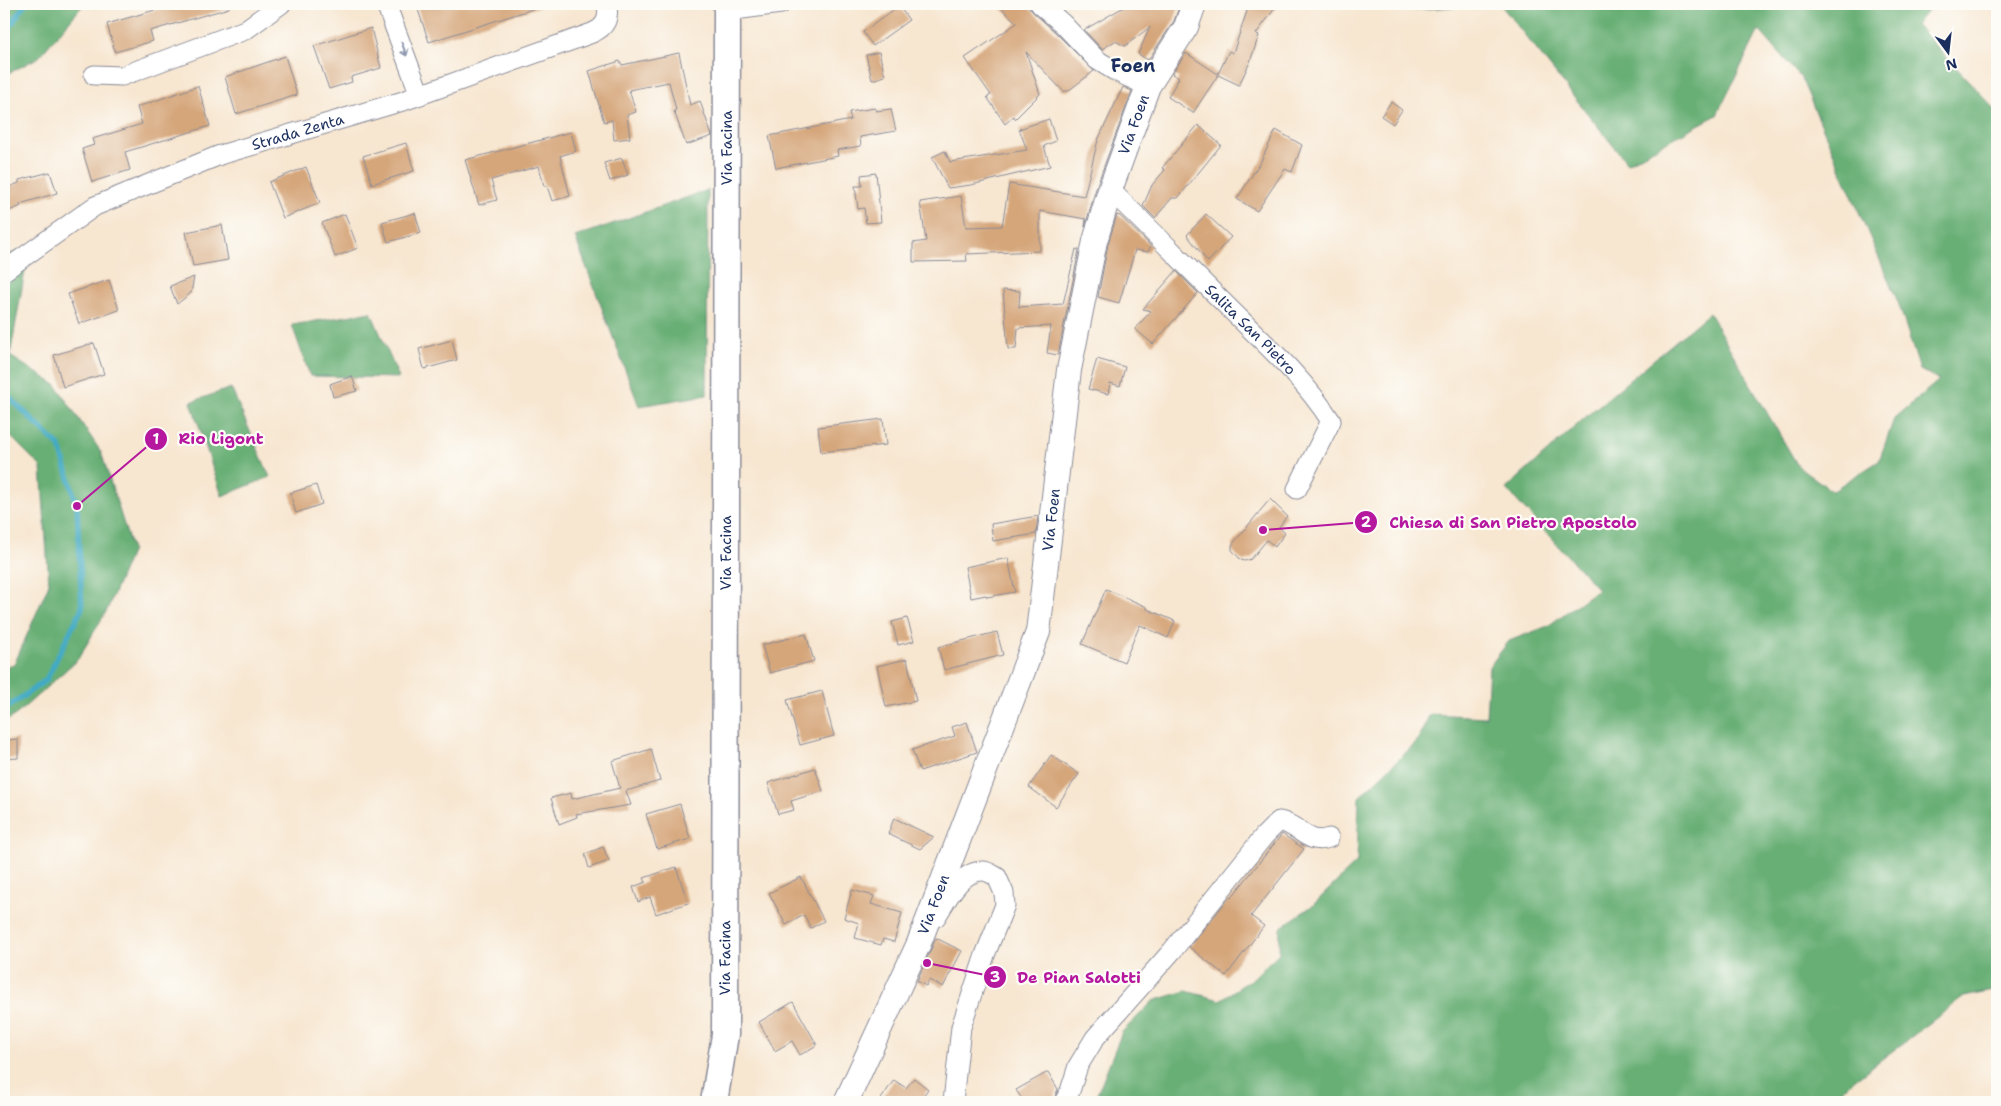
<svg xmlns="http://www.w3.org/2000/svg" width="2001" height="1106" font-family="'Shantell Sans',sans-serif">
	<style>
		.forest { fill: #68af75; stroke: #426f6a }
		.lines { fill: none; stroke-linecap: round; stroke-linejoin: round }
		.stream { stroke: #43aac3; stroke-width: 5.5 }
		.building { fill: #d5a67a }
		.minor-casing { stroke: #898a97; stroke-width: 21 }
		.tertiary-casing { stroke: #898a97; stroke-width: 26 }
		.secondary-casing { stroke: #898a97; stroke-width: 29 }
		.minor { stroke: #fff; stroke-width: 19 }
		.tertiary { stroke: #fff; stroke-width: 24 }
		.secondary { stroke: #fff; stroke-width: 26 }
		.oneway { stroke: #8d97ae }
		.labels { text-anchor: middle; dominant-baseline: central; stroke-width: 4.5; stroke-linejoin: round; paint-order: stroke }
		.street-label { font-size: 15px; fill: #1b2f5e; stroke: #fdfcf7 }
		.quarter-label { font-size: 18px; font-weight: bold; fill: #1b2f5e; stroke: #fdfcf7 }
		.leader { fill: none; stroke: #b5179e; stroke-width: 2 }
		.callout-dot { fill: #b5179e; stroke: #fdfcf7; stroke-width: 2 }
		.mark-label { font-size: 15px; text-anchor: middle; font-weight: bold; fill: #fff }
		.callout-label { font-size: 16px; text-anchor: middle; font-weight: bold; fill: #b5179e; stroke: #fdfcf7; stroke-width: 4.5; stroke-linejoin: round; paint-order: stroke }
	</style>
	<rect width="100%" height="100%" fill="#fdfcf7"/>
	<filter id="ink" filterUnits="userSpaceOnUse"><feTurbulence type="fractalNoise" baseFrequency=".02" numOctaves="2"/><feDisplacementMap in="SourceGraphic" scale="10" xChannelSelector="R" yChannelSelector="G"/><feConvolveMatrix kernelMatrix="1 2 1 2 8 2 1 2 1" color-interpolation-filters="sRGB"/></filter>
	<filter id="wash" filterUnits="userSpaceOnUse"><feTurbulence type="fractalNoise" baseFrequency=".0096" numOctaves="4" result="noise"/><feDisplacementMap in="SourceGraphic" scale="20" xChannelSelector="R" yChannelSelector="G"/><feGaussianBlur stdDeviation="1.12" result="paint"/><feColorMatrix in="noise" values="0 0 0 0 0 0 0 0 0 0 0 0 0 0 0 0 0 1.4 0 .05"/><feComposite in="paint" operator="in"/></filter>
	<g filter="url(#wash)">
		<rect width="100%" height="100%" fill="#f7e6d0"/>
		<!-- forest -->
		<g class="forest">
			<polygon points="4,4 84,4 39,57 4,76"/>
			<polygon points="1407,4 1492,4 1411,10"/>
			<polygon points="1500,4 1642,4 1646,9 1658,4 1933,4 1916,25 1997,111 1997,990 1964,997 1825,1102 1094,1102 1122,1032 1153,1001 1186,991 1220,1000 1252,979 1279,953 1280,928 1312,906 1357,862 1359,797 1416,743 1430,714 1486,717 1489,667 1509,641 1548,626 1598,589 1506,489 1589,414 1709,313 1798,466 1832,491 1879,461 1894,419 1939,380 1920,370 1898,302 1801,78 1759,30 1717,115 1627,163"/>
			<polygon points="708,190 707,395 639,406 575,237"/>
			<polygon points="29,248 10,356 56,385 101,452 132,550 107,610 78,659 18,713 4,723 4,667 14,665 49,584 41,467 4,430 4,256"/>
			<polygon points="371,312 399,378 310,376 292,325"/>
			<polygon points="231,388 270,477 222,496 191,402"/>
		</g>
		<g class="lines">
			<!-- stream -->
			<g class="stream">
				<polyline points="4,36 25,4"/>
				<polyline points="4,392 60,447 77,506 82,608 46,680 4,710"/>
			</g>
		</g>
		<g id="blocks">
			<!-- building -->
			<g class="building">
				<polygon points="164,4 229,4 229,8 150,31 153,41 115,52 107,24 165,7"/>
				<polygon points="416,4 539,4 539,7 429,42"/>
				<polygon points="997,4 1026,4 1033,12 1055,32 1094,71 1068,91 1063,91 1026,52 1040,94 1015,119 1014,116 1005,124 987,97 991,95 965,58 1017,23"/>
				<polygon points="1129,4 1180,4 1174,21 1148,60 1138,54 1150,27 1125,46 1115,41 1102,49 1084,30"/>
				<polygon points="1252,4 1278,4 1256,34 1259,35 1250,62 1239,85 1218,75 1193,113 1168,97 1179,78 1172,74 1186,53 1218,74 1229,51 1233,53 1248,8"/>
				<polygon points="899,6 909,20 873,46 863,32"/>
				<polygon points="371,28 381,68 351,77 352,82 329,89 314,46"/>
				<polygon points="879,52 885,76 872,80 866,55"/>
				<polygon points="679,53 690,105 700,101 712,136 686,145 674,111 676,110 669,82 629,90 636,112 627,115 630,138 614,140 612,120 604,122 589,71 620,61 622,65"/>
				<polygon points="285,56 297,95 236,114 225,77"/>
				<polygon points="198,86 210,126 125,152 130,170 92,182 82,149 94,145 92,139 142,124 137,107"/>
				<polygon points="1123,87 1132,91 1097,185 1085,227 1086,219 1040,211 1040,251 966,254 967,261 913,262 913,243 926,241 920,202 961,196 966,227 1002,226 1009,184 1084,196 1098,140"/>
				<polygon points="1391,102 1402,110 1393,124 1381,116"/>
				<polygon points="875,108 876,111 891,109 896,131 860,137 861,146 837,150 838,156 776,168 769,136 851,120 849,112"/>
				<polygon points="1049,119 1056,141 1044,146 1050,166 971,185 948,188 932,157 945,151 950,162 1027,150 1019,129"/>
				<polygon points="1198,125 1221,145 1178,198 1172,198 1155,218 1143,206 1152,185 1165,170 1162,168"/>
				<polygon points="1276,130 1302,145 1292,172 1285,169 1257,211 1237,199 1261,161"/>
				<polygon points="571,132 576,151 560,156 570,196 552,201 547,186 544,186 539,166 491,180 497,200 479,205 465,160"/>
				<polygon points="406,143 414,171 372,184 363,156"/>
				<polygon points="622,158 628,175 610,181 604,163"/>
				<polygon points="306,167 320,203 283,218 269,182"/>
				<polygon points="50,172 57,193 20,204 21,206 4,213 4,189 19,183 19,180"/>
				<polygon points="876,173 881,222 866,223 864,208 858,209 855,186 862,186 861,175"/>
				<polygon points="415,213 421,233 388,242 382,222"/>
				<polygon points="345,214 358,248 335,257 322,223"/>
				<polygon points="1206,214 1231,237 1208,262 1187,235"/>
				<polygon points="1117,215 1120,216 1151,246 1148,252 1135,250 1119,303 1098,297 1108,244"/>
				<polygon points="222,225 228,260 193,266 186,232"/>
				<polygon points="1076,249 1079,250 1058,355 1047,353 1051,326 1018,328 1016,349 1008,349 1003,290 1020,291 1019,307 1063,304"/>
				<polygon points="1176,271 1198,293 1153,344 1135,329 1151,311 1143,309"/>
				<polygon points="194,277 191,293 177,304 170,286"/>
				<polygon points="109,280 119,310 79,324 68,294"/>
				<polygon points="452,340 457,360 424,369 419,349"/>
				<polygon points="94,343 104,374 63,387 54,355"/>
				<polygon points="1097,359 1125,367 1120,386 1110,383 1108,394 1088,389"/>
				<polygon points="352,376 357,391 333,397 330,384"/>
				<polygon points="883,419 886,445 821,452 818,427"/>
				<polygon points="316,485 322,504 296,513 290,493"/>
				<polygon points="1270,499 1287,516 1279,527 1285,533 1275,547 1267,540 1251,559 1245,561 1241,560 1232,550 1232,545"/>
				<polygon points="1038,516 1036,534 993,541 991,524"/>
				<polygon points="1008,558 1015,592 987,597 986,595 971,598 965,567"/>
				<polygon points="1106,589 1147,607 1147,609 1175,621 1168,638 1140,625 1124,662 1082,644"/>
				<polygon points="907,618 914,641 898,645 892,622"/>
				<polygon points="997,632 1003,655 944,670 938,647"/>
				<polygon points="806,634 814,661 770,673 762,645"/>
				<polygon points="907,659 916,701 886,707 877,666"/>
				<polygon points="822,691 834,736 800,745 787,700"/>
				<polygon points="967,722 977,752 920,771 912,750 955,736 952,727"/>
				<polygon points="18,739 18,758 4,759 4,740"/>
				<polygon points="651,749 660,781 626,791 631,805 576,814 577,817 559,824 551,798 571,793 572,799 620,788 612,761"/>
				<polygon points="1051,755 1079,774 1056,807 1029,787"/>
				<polygon points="815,768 823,791 791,801 794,810 778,814 768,783"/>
				<polygon points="680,804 690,839 657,849 646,814"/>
				<polygon points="894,818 934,837 920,849 888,834"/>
				<polygon points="1282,834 1304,849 1251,916 1264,926 1226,976 1189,947 1230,897 1231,898"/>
				<polygon points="603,847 609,861 589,868 585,854"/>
				<polygon points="676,867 688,903 656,914 650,897 638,902 633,887 646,882 644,878"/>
				<polygon points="801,877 824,921 811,928 804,915 786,925 769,893"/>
				<polygon points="852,890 874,896 871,904 902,913 894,942 883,939 881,945 855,938 859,923 844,918"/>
				<polygon points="936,938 962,951 943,987 929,980 926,986 917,981"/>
				<polygon points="793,1002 817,1045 800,1055 792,1041 775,1051 759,1022"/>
				<polygon points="1048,1072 1058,1089 1053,1102 1024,1102 1016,1090"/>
				<polygon points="914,1078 928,1089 921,1099 926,1102 879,1102 894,1080 906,1088"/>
			</g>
		</g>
	</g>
	<g filter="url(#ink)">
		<use href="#blocks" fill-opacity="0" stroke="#898a97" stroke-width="1"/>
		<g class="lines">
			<!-- minor casing -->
			<g class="minor-casing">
				<g id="minor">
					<polyline points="386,4 420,95"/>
					<polyline points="1040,4 1063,24 1097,60 1115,71 1148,86"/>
					<polyline points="727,11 781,4"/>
					<polyline points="94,75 122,76 245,30 281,4"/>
					<path id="s1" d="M1110 190C1149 227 1187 267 1226 305 1263 342 1303 377 1331 421L1297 489"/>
					<path id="s2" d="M4 271 95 206 220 155 403 101 592 33C606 27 609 19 607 4"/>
					<path d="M936 917C947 900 960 871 983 871 988 871 993 875 997 877L1004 893 1005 905 985 955 961 1027 953 1102"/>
					<path d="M1064 1102 1070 1091 1078 1066 1095 1038 1172 951 1264 836 1279 821C1299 824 1307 846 1329 838"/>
				</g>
			</g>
			<!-- tertiary casing -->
			<g class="tertiary-casing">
				<g id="tertiary">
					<path id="s3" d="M846 1102 919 943 1038 632 1069 370 1095 241 1110 190 1148 86 1186 27 1194 4"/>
				</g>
			</g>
			<!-- secondary casing -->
			<g class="secondary-casing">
				<g id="secondary">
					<path id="s4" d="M714 1102 725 1035 727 4"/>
				</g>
			</g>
			<!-- minor -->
			<use href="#minor" class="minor"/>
			<!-- tertiary -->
			<use href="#tertiary" class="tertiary"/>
			<!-- secondary -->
			<use href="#secondary" class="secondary"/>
		</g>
		<!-- one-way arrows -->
		<defs><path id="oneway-shaft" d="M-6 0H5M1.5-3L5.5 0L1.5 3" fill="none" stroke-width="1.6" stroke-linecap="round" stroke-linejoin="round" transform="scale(1.25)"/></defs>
		<use class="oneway" href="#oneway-shaft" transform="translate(404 49) rotate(70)"/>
	</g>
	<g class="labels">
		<!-- street labels -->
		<g class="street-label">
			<text stroke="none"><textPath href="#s3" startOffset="1026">Via Foen</textPath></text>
			<text stroke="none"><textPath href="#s2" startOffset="328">Strada Zenta</textPath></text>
			<text stroke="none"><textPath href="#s4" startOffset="955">Via Facina</textPath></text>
			<text stroke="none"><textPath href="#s1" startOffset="198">Salita San Pietro</textPath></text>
			<text stroke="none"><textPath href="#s3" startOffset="621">Via Foen</textPath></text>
			<text stroke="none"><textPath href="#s4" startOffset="550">Via Facina</textPath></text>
			<text stroke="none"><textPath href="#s3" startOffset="216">Via Foen</textPath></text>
			<text stroke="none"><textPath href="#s4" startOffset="145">Via Facina</textPath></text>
		</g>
		<!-- quarter labels -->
		<g class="quarter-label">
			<text x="1133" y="66">Foen</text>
		</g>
	</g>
	<!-- callouts -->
	<path class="leader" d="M77 506L156 439M1263 530L1366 522M927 963L995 977"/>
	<g class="callout-dot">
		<circle cx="77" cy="506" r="5"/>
		<circle cx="1263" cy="530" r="5"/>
		<circle cx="927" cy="963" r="5"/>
		<circle cx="156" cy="439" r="12"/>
		<circle cx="1366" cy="522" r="12"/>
		<circle cx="995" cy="977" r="12"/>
	</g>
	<g class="mark-label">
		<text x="156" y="444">1</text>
		<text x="1366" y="527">2</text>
		<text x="995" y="982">3</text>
	</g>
	<g class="callout-label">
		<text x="221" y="444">Rio Ligont</text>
		<text x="1513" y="528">Chiesa di San Pietro Apostolo</text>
		<text x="1079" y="983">De Pian Salotti</text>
	</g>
	<!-- margin -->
	<rect width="2001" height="1106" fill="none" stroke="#fdfcf7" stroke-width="20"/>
	<!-- north arrow -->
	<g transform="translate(1948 52) rotate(165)" stroke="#fdfcf7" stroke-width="4" paint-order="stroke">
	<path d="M0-4L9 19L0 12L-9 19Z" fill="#1b2f5e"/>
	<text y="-8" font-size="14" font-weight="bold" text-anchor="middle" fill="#1b2f5e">N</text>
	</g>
</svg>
